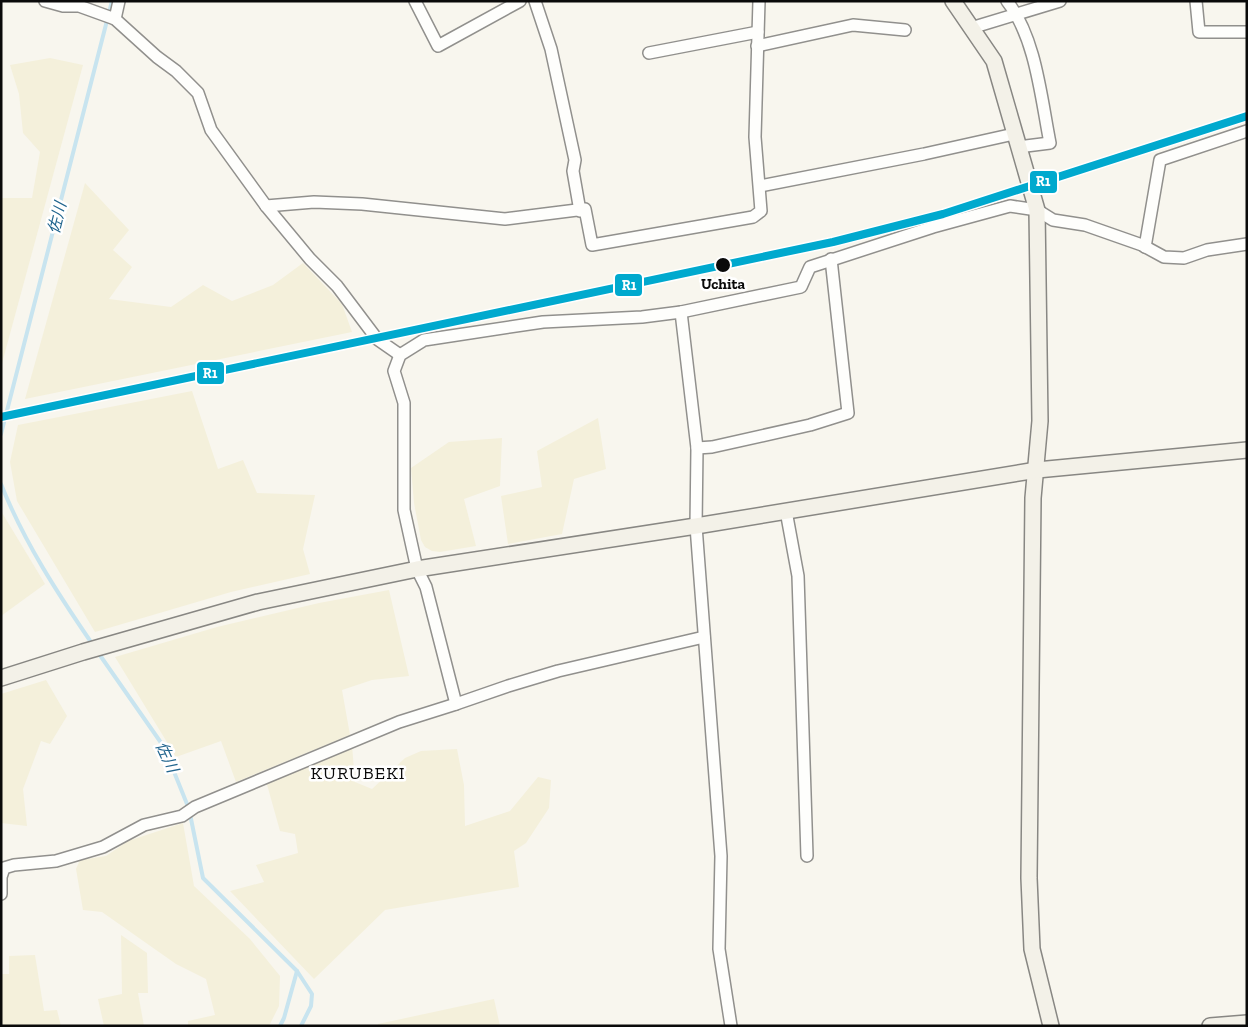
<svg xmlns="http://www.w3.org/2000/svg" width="1248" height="1027" font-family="'Zilla Slab','Noto Sans JP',serif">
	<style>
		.farmland { fill: #f4f0db }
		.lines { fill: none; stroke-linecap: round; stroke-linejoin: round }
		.stream { stroke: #c8e4ef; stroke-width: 4 }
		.street-casing { stroke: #91908d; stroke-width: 14 }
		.secondary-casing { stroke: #888783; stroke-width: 18 }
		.street { stroke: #fefefc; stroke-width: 11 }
		.secondary { stroke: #f3f1e8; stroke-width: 15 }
		.rail-1-casing { stroke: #fff; stroke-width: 11 }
		.rail-1 { stroke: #00a9ce; stroke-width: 8 }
		.stop-dot { fill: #0a0a0a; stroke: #fff; stroke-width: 2 }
		.labels { text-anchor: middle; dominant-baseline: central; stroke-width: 5; stroke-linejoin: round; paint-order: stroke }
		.stop-label { font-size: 15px; font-weight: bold; fill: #0a0a0a; stroke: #fff }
		.water-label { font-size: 16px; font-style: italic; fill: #21658e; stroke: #fff }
		.quarter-label { font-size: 18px; letter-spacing: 1px; fill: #0a0a0a; stroke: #fff }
		.line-badge { stroke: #fff; stroke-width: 2 }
		.badge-label { font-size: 14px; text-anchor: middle; font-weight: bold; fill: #fff }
	</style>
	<rect width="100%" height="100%" fill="#f8f6ee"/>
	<!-- farmland -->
	<g class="farmland">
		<polygon points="50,58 83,65 1,367 1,198 32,198 40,152 23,133 19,94 10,65"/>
		<polygon points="85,183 129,230 113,250 132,267 109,299 171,307 203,285 232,301 273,285 303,263 342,304 352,332 25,399"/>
		<polygon points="192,391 218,469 243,460 257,493 315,495 303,549 310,574 231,592 95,632 17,501 10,462 18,425"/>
		<polygon points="598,418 606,469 574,479 562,534 508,544 501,496 542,487 537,451"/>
		<polygon points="502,438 500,486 464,499 476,546 440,552 432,551 425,547 421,540 414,503 411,468 449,442"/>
		<polygon points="1,511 45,584 1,616"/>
		<polygon points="389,590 409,676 372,680 342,690 350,735 236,782 221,741 176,757 115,657 217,627 319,603"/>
		<polygon points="46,680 67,716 50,744 41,741 23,789 27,826 1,823 1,694"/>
		<polygon points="352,745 355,782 372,789 405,758 421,751 457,749 464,785 465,826 510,811 538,777 551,780 549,808 526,843 514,851 519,887 385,910 314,979 230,891 264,882 256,865 298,853 295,834 280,831 266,781"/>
		<polygon points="183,823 194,886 250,939 280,976 279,1006 269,1026 188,1026 188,1021 215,1015 206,979 176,964 102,912 83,910 76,869 80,860 106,856 128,841"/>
		<polygon points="121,935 147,953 148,993 138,993 144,1026 104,1026 98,999 122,994"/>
		<polygon points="35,955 44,1011 57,1010 61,1026 1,1026 1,974 9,974 9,956"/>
		<polygon points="494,999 500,1026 378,1026 378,1024"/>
	</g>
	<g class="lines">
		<!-- stream -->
		<g class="stream">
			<polyline points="1,434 112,1"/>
			<path d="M1 484C24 542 58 594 93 645"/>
			<polyline points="97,651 164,747 189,809 203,878 297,971 312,994 311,1006 301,1026"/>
			<polyline points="280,1026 284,1018 297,971"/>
		</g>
		<!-- street casing -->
		<g class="street-casing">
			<g id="street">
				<polyline points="45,1 63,6 79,6 115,19 157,57 176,71 198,93 211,130 266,206 310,259 337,286 377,339 400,355"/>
				<polyline points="415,1 438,46 520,1"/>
				<polyline points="535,1 551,49 575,160 573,171 580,211"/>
				<path d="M1007 1C1036 38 1041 98 1050 143L1018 147"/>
				<polyline points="1196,1 1199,32 1247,32"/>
				<polyline points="115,19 119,1"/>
				<polyline points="971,28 1060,1"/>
				<polyline points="757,46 853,25 905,30"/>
				<polyline points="649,53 758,32"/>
				<polyline points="760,186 924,154 1014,134"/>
				<polyline points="266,206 314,202 362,204 505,219 585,209 592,245 753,217 761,211 755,137 759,1"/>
				<polyline points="1145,247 1160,160 1247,131"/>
				<polyline points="681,312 697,448 696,526 721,856 719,949 731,1026"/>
				<polyline points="697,448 712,447 810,425 848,413 831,259"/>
				<polyline points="786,511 798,576 807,856"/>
				<polyline points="456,704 426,587 417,569 404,510 404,403 394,371 400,355 424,340 543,322 642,317 681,312 801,287 810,267 933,227 1010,206 1037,210 1053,220 1085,225 1142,245 1164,257 1184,258 1207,250 1247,244"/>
				<polyline points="1,894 1,877 4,868 14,865 56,861 103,847 144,825 182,816 195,807 399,722 456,704 508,686 558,671 704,637"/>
			</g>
		</g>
		<!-- secondary casing -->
		<g class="secondary-casing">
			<g id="secondary">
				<polyline points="953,1 994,61 1037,210 1040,421 1033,498 1029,878 1032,949 1051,1026"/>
				<polyline points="1,678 83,652 258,602 417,569 696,526 1037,470 1247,450"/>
				<polyline points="1210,1026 1247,1023"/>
			</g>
		</g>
		<!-- street -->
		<use href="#street" class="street"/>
		<!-- secondary -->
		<use href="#secondary" class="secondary"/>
		<!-- rail-1 casing -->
		<g class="rail-1-casing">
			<polyline id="rail-1" points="1,417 833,242 943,214 1247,116"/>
		</g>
		<!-- rail-1 -->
		<use href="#rail-1" class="rail-1"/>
	</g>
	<!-- markers -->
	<circle class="stop-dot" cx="723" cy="265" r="8"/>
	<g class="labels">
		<!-- stop labels -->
		<g class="stop-label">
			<text x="723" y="284">Uchita</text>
		</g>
		<!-- water labels -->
		<g class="water-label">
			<text transform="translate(57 218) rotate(-76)">佐川</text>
			<text transform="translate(167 757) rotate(65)">佐川</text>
		</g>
		<!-- quarter labels -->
		<g class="quarter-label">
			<text x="358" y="773">KURUBEKI</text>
		</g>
	</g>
	<g class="line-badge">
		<rect x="1029" y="170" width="29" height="24" rx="5" fill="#00a9ce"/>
		<rect x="614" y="273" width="29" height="24" rx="5" fill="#00a9ce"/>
		<rect x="196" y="361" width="29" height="24" rx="5" fill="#00a9ce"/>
	</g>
	<g class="badge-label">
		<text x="1043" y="186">R1</text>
		<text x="629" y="290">R1</text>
		<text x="210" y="378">R1</text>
	</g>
	<!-- border -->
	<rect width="1248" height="1027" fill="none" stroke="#0a0a0a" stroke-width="5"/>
</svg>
